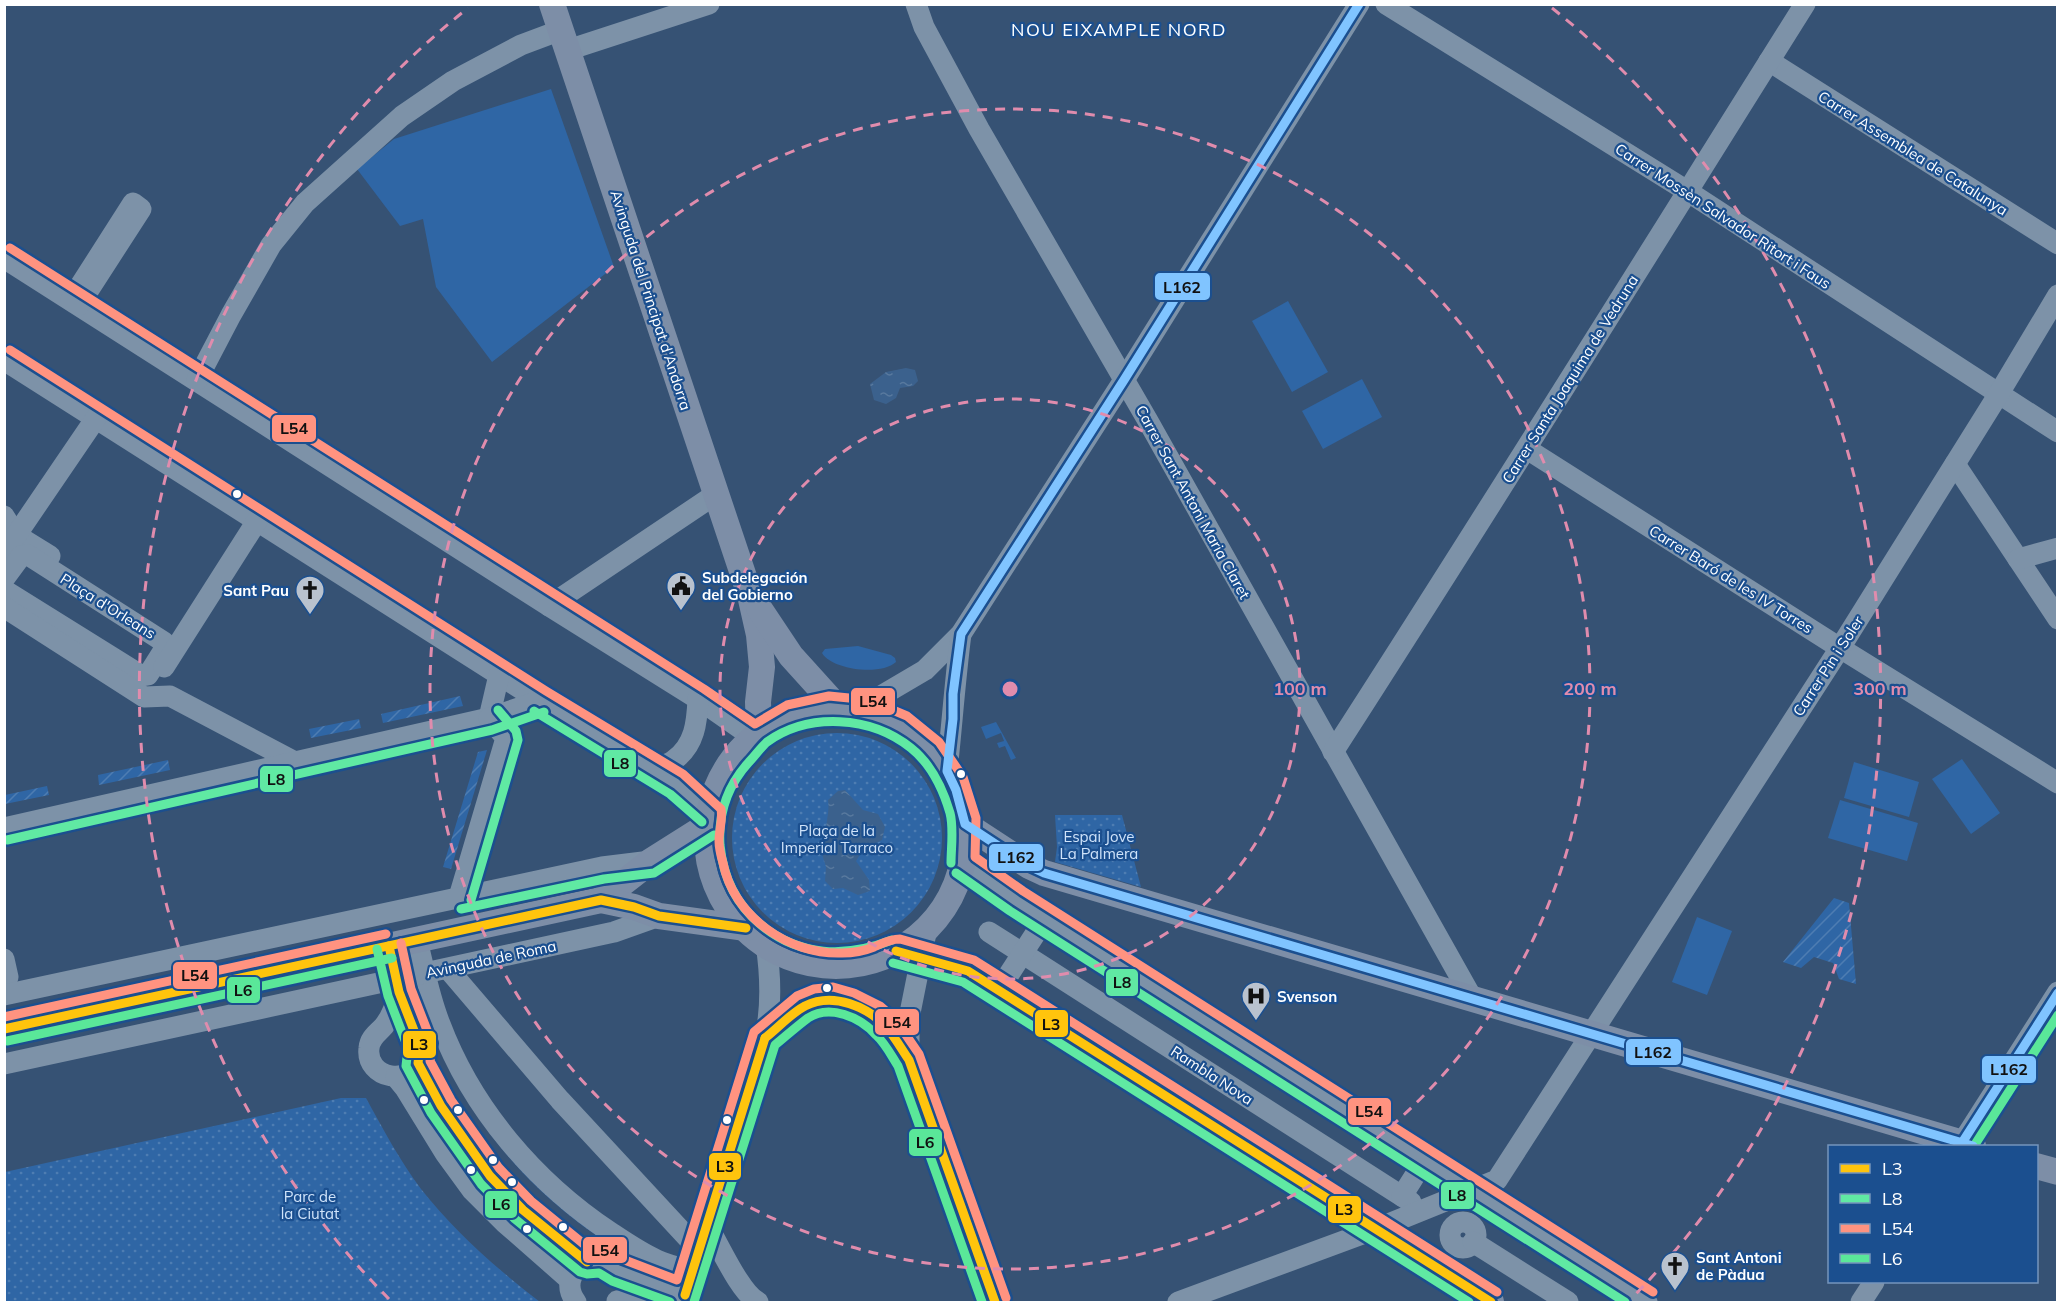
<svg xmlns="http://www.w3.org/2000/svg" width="2062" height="1307" font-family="Mulish,sans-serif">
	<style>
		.grass { fill: #2f66a5 }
		.park { fill: url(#park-dots) }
		.garden { fill: url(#garden-furrows) }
		.water { fill: url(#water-ripples) }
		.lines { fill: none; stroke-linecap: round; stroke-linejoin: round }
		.minor { stroke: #7d92a8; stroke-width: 21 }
		.major { stroke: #7d8ea7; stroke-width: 26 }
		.bus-1-casing { stroke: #1b4f8f; stroke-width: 14 }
		.bus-2-casing { stroke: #1b4f8f; stroke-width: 14 }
		.bus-3-casing { stroke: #1b4f8f; stroke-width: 14 }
		.bus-4-casing { stroke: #1b4f8f; stroke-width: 14 }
		.bus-5-casing { stroke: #1b4f8f; stroke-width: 14 }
		.bus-1 { stroke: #ffc40d; stroke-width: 9 }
		.bus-2 { stroke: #60e9a3; stroke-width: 9 }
		.bus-3 { stroke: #ff9380; stroke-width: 9 }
		.bus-4 { stroke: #5ae799; stroke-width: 9 }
		.bus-5 { stroke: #80c4ff; stroke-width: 9 }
		.ring { fill: none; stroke: #e08cad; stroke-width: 3; stroke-dasharray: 10 8 }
		.bus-dot { fill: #fff; stroke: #1b4f8f; stroke-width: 2 }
		.labels { text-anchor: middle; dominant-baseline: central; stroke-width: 4.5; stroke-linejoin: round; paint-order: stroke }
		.street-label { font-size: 15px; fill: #fff; stroke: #1b4f8f }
		.poi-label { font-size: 15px; font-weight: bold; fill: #fff; stroke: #1b4f8f; text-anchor: start }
		.park-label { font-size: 15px; fill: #cfe3fa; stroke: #1b4f8f }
		.quarter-label { font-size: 18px; letter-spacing: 1.5px; fill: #fff; stroke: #1b4f8f }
		.centre { fill: #e08cad; stroke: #1b4f8f; stroke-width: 3 }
		.ring-label { font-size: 18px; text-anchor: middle; font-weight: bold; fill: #e08cad; stroke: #1b4f8f; stroke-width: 4.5; stroke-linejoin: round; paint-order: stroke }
		.line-badge { stroke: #1b4f8f; stroke-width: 2 }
		.pale-badge-label { font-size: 16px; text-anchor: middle; font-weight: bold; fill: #111 }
	</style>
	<defs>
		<pattern id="park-dots" width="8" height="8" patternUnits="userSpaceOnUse" patternTransform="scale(1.5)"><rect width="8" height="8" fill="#2f66a5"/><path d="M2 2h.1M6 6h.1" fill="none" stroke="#4e7db2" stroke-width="1.8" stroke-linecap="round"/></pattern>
		<pattern id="garden-furrows" width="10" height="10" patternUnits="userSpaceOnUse" patternTransform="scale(1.5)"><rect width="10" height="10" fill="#2f66a5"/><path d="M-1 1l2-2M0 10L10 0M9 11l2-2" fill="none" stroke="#4e7db2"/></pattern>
		<pattern id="water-ripples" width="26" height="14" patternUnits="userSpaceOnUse" patternTransform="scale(1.5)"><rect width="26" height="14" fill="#3b618d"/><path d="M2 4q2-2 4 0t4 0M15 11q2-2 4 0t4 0" fill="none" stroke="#58799e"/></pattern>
	</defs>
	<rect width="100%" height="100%" fill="#365274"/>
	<!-- grass -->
	<g class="grass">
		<polygon points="551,89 614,267 492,362 436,287 423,219 400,226 357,169 394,139"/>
		<polygon points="1288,301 1328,372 1292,392 1252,321"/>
		<polygon points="1362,379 1382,417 1323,449 1302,411"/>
		<path d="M858 646 891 655 895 658 896 662C881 676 832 670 822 653L825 649Z"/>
		<polygon points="996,722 1016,758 1011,760 1005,746 999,748 997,743 1004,741 1001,733 986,739 981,727"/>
		<polygon points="1962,759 2000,813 1971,834 1932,779"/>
		<polygon points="1854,762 1919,782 1909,817 1844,798"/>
		<polygon points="1840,800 1918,823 1907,861 1828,838"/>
		<polygon points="1697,917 1732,931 1707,995 1672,982"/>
	</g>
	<!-- park -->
	<g class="park">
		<circle cx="837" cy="838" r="105"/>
		<polygon points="1055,815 1122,815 1141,887 1055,862 1057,847"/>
		<path d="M341 1098H366C383 1129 400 1161 421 1189 455 1232 497 1269 540 1302H5V1172Z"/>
	</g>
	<!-- garden -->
	<g class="garden">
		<polygon points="460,696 463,706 383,723 381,714"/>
		<polygon points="359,719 361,728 311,738 309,729"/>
		<polygon points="487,750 451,869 443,867 478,752"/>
		<polygon points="168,760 170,770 99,785 98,775"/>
		<polygon points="47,786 49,795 5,804 5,795"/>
		<polygon points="1834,898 1849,903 1856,984 1839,979 1833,963 1814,957 1801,968 1783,962"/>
		<path d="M420 999H423L472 1105 667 1274 666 1277C542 1213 468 1131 420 999Z"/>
	</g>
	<!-- water -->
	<g class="water">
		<polygon points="906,368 915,370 918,381 913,386 900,388 896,398 886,404 874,400 870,384 886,372"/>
		<path d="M845 790 863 810 878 814 885 827 882 840 863 850 856 861 869 880 870 891 858 895 843 888 833 889 825 881 826 867 819 844 826 836C825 823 830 813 828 800L838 791Z"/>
	</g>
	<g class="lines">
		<!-- minor -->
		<g class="minor">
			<polyline points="916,4 924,27 979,129 1148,421 1472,998"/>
			<polyline points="1386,4 1687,191 2058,432"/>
			<polyline points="568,50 709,4"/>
			<polyline points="1769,61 2058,244"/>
			<polyline points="4,258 549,606 698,699 754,738"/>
			<polyline points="71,300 133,203 141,209 79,305"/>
			<polyline points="4,360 540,701 677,784 710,813"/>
			<polyline points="197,380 231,315 271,245 305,203 402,116 453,81 521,45 561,30"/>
			<polyline points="1527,449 1840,648 2058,783"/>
			<polyline points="1955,464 2058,619"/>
			<polyline points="4,516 16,535 50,556"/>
			<polyline points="4,553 96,418"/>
			<polyline points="2018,559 2058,548"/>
			<polyline points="4,579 21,556 28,555 164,642 165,648 148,675 142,676 4,590"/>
			<polyline points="549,606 716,494"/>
			<polyline points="4,607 144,697 170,696 297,763"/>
			<polyline points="164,667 257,521"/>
			<polyline points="857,710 925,670 961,634 1124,380 1359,4"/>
			<polyline points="489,718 499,675"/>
			<path d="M1333 752C1493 504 1648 254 1805 4"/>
			<path d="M651 769C658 766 668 765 674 760 695 745 697 722 698 699"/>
			<path d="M947 771C952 725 955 680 961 634"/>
			<polyline points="4,828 489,718 540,701"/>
			<polyline points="963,863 1016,901 1647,1302"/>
			<polyline points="459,897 506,738 489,718"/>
			<polyline points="927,928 909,1018 909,1060 995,1302"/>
			<polyline points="989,932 1411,1202"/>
			<path d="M417 940C424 968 429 997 440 1024 472 1109 535 1182 610 1232 625 1242 641 1253 657 1260 668 1265 681 1268 692 1271"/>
			<path d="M389 946C396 974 400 1005 412 1031 417 1040 422 1046 420 1057 413 1088 365 1079 369 1048 370 1037 378 1033 384 1026 392 1016 396 1004 399 992"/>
			<polyline points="4,959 8,977"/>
			<polyline points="448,969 560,1100 699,1250"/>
			<polyline points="1004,982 1039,928"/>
			<polyline points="4,995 602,867 651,861"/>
			<path d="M765 1038C778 1028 791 1014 805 1006 833 992 864 1005 885 1026 894 1035 901 1049 909 1060"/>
			<path d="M418 1063C447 1116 478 1167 522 1209 543 1228 566 1244 587 1262"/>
			<polyline points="4,1064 614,932 659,916"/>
			<polyline points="396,1077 405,1088 445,1153 472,1190 505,1223 570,1280"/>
			<polyline points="1960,1146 2058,992"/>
			<polyline points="1402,1196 1419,1169"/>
			<circle cx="1463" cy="1235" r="13"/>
			<path d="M707 1225C719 1244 740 1293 758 1302"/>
			<polyline points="1473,1242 1568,1302"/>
			<polyline points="617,1301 639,1298 661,1302"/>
			<path d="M576 1302C570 1294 568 1285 572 1276 576 1268 584 1261 594 1260 603 1259 608 1264 615 1269 633 1282 664 1289 685 1295"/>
			<path d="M683 1302 765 1038C772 1006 771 977 766 944"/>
			<polyline points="1178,1302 1376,1229 1497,1180 1840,648 1998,395 2058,295"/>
			<polyline points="1861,1302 1874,1282"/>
		</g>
		<!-- major -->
		<g class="major">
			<polyline points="552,4 750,595 759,635 762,667 758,702 759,734"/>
			<polyline points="759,608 791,656 838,708"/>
			<circle cx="836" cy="837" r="129"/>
			<polyline points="965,824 1029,866 1044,873 1973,1146"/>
			<polyline points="601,900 651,861 708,825"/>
			<polyline points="896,951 968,971 1491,1302"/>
			<polyline points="4,1029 601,900 634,907 659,916 746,928"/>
			<polyline points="2036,1166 2058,1172"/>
		</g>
		<!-- bus-1 casing -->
		<g class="bus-1-casing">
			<g id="bus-1">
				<polyline points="389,946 399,992 420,1046 418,1063 441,1106 490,1176 523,1210 587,1262"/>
				<polyline points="896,951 968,971 1491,1302"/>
				<polyline points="4,1029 601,900 634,907 659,916 746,928"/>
				<path d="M765 1038C778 1028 790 1014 805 1006 833 992 868 1006 888 1029 896 1039 902 1050 909 1060L995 1302"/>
				<polyline points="685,1295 765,1038"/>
			</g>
		</g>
		<!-- bus-2 casing -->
		<g class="bus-2-casing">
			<g id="bus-2">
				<polyline points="534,711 670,794 702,822"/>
				<polyline points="7,840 492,730 544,712"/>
				<polyline points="956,873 1010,911 1625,1302"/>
				<polyline points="471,900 518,740 516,731 498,710"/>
				<polyline points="461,909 604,879 654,873 714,835"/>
				<path d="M892 940C846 958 799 957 760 924 736 904 723 876 720 845 718 814 728 785 749 762 755 756 761 747 767 742 809 712 871 716 911 748 931 764 943 789 950 813 954 828 951 848 951 863"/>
				<polyline points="893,963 963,982 1469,1302"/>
			</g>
		</g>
		<!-- bus-3 casing -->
		<g class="bus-3-casing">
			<g id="bus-3">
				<polyline points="10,248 704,689 755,724 787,705 829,696 869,700 907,716 939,742 963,777 976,818 975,857 1023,891 1653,1292"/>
				<path d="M10 350 546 691 683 774 721 809C723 819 719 830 719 841 719 848 721 856 723 863 734 917 789 955 842 953 853 953 864 951 874 947 883 943 890 939 900 939L974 960 1497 1292"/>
				<polyline points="401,943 411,989 432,1043 430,1061 451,1100 499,1168 531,1201 591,1250 606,1250 622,1259 677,1280 754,1032 797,996 814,989 833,987 854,993 880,1006 895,1019 919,1054 1006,1298"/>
				<polyline points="4,1017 386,934"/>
			</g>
		</g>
		<!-- bus-4 casing -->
		<g class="bus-4-casing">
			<g id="bus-4">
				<polyline points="377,949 388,996 408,1048 406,1066 431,1113 481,1184 515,1219 580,1272 587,1274 599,1273 612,1281 670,1302"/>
				<polyline points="7,1041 392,958"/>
				<polyline points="1974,1146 2058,1015"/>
				<path d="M694 1302 775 1045C786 1036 797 1026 808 1018 830 1004 860 1017 876 1035 885 1043 891 1055 898 1066L982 1302"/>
			</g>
		</g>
		<!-- bus-5 casing -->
		<g class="bus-5-casing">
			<g id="bus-5">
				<polyline points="1359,4 1124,380 961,634 953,694 953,719 947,771 956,790 965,824 1029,866 1044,873 1973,1146"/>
				<polyline points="1960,1146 2058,993"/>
			</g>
		</g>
		<!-- bus-1 -->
		<use href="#bus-1" class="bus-1"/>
		<!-- bus-2 -->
		<use href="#bus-2" class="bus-2"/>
		<!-- bus-3 -->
		<use href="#bus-3" class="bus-3"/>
		<!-- bus-4 -->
		<use href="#bus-4" class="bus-4"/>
		<!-- bus-5 -->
		<use href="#bus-5" class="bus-5"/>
	</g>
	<!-- distance rings -->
	<g class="ring">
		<circle cx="1010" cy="689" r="290"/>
		<circle cx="1010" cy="689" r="580"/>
		<path d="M389 1299A870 870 0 0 1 468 8M1552 8A870 870 0 0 1 1631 1299"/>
	</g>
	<!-- icons -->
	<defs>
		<g id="civic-pin" transform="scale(1.5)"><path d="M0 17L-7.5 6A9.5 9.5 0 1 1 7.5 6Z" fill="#b9c2ce" stroke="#1b4f8f"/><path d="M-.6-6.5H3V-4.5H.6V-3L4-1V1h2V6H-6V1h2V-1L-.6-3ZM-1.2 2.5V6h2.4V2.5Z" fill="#111"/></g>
		<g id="church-pin" transform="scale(1.5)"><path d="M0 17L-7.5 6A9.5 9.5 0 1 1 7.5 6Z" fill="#b9c2ce" stroke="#1b4f8f"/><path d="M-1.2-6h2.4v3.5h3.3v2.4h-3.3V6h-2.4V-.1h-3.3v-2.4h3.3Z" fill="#111"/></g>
		<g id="hospital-pin" transform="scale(1.5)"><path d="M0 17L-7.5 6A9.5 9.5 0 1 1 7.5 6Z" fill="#b9c2ce" stroke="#1b4f8f"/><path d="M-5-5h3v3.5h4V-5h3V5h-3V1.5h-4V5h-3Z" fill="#111"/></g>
	</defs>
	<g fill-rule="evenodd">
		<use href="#civic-pin" x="681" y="586"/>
		<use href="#church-pin" x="310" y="590"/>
		<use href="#hospital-pin" x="1256" y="996"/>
		<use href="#church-pin" x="1675" y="1266"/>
	</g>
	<!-- markers -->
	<g class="bus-dot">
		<circle cx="237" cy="494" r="5"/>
		<circle cx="961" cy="774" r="5"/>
		<circle cx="827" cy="988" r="5"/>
		<circle cx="424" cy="1100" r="5"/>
		<circle cx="458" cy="1110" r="5"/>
		<circle cx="727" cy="1120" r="5"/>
		<circle cx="493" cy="1160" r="5"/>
		<circle cx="471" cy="1170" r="5"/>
		<circle cx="512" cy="1182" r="5"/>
		<circle cx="563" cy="1227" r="5"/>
		<circle cx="527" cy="1229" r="5"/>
	</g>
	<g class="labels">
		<!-- street labels -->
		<g class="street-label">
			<text transform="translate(1913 153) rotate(32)">Carrer Assemblea de Catalunya</text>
			<text transform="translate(1723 216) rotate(33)">Carrer Mossèn Salvador Ritort i Faus</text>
			<text transform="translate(651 300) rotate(72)">Avinguda del Principat d'Andorra</text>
			<text transform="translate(1570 379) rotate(-58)">Carrer Santa Joaquima de Vedruna</text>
			<text transform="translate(1193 502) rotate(61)">Carrer Sant Antoni Maria Claret</text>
			<text transform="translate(1731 579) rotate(32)">Carrer Baró de les IV Torres</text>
			<text transform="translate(108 606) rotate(32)">Plaça d'Orleans</text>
			<text transform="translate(1828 666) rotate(-57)">Carrer Pin i Soler</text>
			<text transform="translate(491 959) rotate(-12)">Avinguda de Roma</text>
			<text transform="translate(1212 1075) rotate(33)">Rambla Nova</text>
		</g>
		<!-- poi labels -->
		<g class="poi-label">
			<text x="702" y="577">Subdelegación<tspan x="702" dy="17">del Gobierno</tspan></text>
			<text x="289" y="590" text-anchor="end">Sant Pau</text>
			<text x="1277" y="996">Svenson</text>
			<text x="1696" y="1257">Sant Antoni<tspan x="1696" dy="17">de Pàdua</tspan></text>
		</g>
		<!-- park labels -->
		<g class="park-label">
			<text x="837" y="830">Plaça de la<tspan x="837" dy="17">Imperial Tarraco</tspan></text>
			<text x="1099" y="836">Espai Jove<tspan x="1099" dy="17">La Palmera</tspan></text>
			<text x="310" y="1196">Parc de<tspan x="310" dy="17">la Ciutat</tspan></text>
		</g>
		<!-- quarter labels -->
		<g class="quarter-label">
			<text x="1119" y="29">NOU EIXAMPLE NORD</text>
		</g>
	</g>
	<circle cx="1010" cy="689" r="9" class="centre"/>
	<g class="ring-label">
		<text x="1300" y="695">100 m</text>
		<text x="1590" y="695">200 m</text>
		<text x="1880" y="695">300 m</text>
	</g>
	<g class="line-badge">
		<rect x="1154" y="272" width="57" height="29" rx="6" fill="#80c4ff"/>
		<rect x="271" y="414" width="46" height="29" rx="6" fill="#ff9380"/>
		<rect x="850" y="687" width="46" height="29" rx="6" fill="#ff9380"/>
		<rect x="603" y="749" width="34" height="29" rx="6" fill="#60e9a3"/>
		<rect x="259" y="765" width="35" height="28" rx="6" fill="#60e9a3"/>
		<rect x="988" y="843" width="56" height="29" rx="6" fill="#80c4ff"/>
		<rect x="172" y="961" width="46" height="29" rx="6" fill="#ff9380"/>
		<rect x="1105" y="968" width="34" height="29" rx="6" fill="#60e9a3"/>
		<rect x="226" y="976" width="35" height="28" rx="6" fill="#5ae799"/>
		<rect x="874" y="1008" width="46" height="28" rx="6" fill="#ff9380"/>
		<rect x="1034" y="1009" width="35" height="29" rx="6" fill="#ffc40d"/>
		<rect x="402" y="1030" width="35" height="29" rx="6" fill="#ffc40d"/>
		<rect x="1625" y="1038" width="57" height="28" rx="6" fill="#80c4ff"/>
		<rect x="1981" y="1055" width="56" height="29" rx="6" fill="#80c4ff"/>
		<rect x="1347" y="1097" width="45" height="29" rx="6" fill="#ff9380"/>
		<rect x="908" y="1128" width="35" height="29" rx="6" fill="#5ae799"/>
		<rect x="708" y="1152" width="34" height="29" rx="6" fill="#ffc40d"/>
		<rect x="1440" y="1181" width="35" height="29" rx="6" fill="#60e9a3"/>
		<rect x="484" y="1190" width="34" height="29" rx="6" fill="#5ae799"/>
		<rect x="1327" y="1195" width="35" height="29" rx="6" fill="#ffc40d"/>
		<rect x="582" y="1236" width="46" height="28" rx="6" fill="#ff9380"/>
	</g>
	<g class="pale-badge-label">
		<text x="1182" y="293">L162</text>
		<text x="294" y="434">L54</text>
		<text x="873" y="707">L54</text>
		<text x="620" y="769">L8</text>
		<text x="276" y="785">L8</text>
		<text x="1016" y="863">L162</text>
		<text x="195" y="981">L54</text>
		<text x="1122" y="988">L8</text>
		<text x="243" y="996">L6</text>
		<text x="897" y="1028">L54</text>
		<text x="1051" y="1030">L3</text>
		<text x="419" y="1050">L3</text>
		<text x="1653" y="1058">L162</text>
		<text x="2009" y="1075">L162</text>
		<text x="1369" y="1117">L54</text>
		<text x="925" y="1148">L6</text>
		<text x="725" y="1172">L3</text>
		<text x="1457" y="1201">L8</text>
		<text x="501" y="1210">L6</text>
		<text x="1344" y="1215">L3</text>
		<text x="605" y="1256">L54</text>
	</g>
	<!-- border -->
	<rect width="2062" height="1307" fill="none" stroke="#ffffff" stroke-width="12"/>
	<!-- legend -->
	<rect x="1828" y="1145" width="210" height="138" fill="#1b4f8f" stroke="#7695bc" stroke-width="1.5"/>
	<rect x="1840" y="1164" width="30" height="9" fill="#ffc40d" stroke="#7695bc" stroke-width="1.5"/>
	<text x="1882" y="1175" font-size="18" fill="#ffffff">L3</text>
	<rect x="1840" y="1194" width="30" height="9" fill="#60e9a3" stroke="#7695bc" stroke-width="1.5"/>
	<text x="1882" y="1205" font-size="18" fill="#ffffff">L8</text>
	<rect x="1840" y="1224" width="30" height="9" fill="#ff9380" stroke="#7695bc" stroke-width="1.5"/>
	<text x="1882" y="1235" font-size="18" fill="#ffffff">L54</text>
	<rect x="1840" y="1254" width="30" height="9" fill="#5ae799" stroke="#7695bc" stroke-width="1.5"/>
	<text x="1882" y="1265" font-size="18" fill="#ffffff">L6</text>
</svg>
